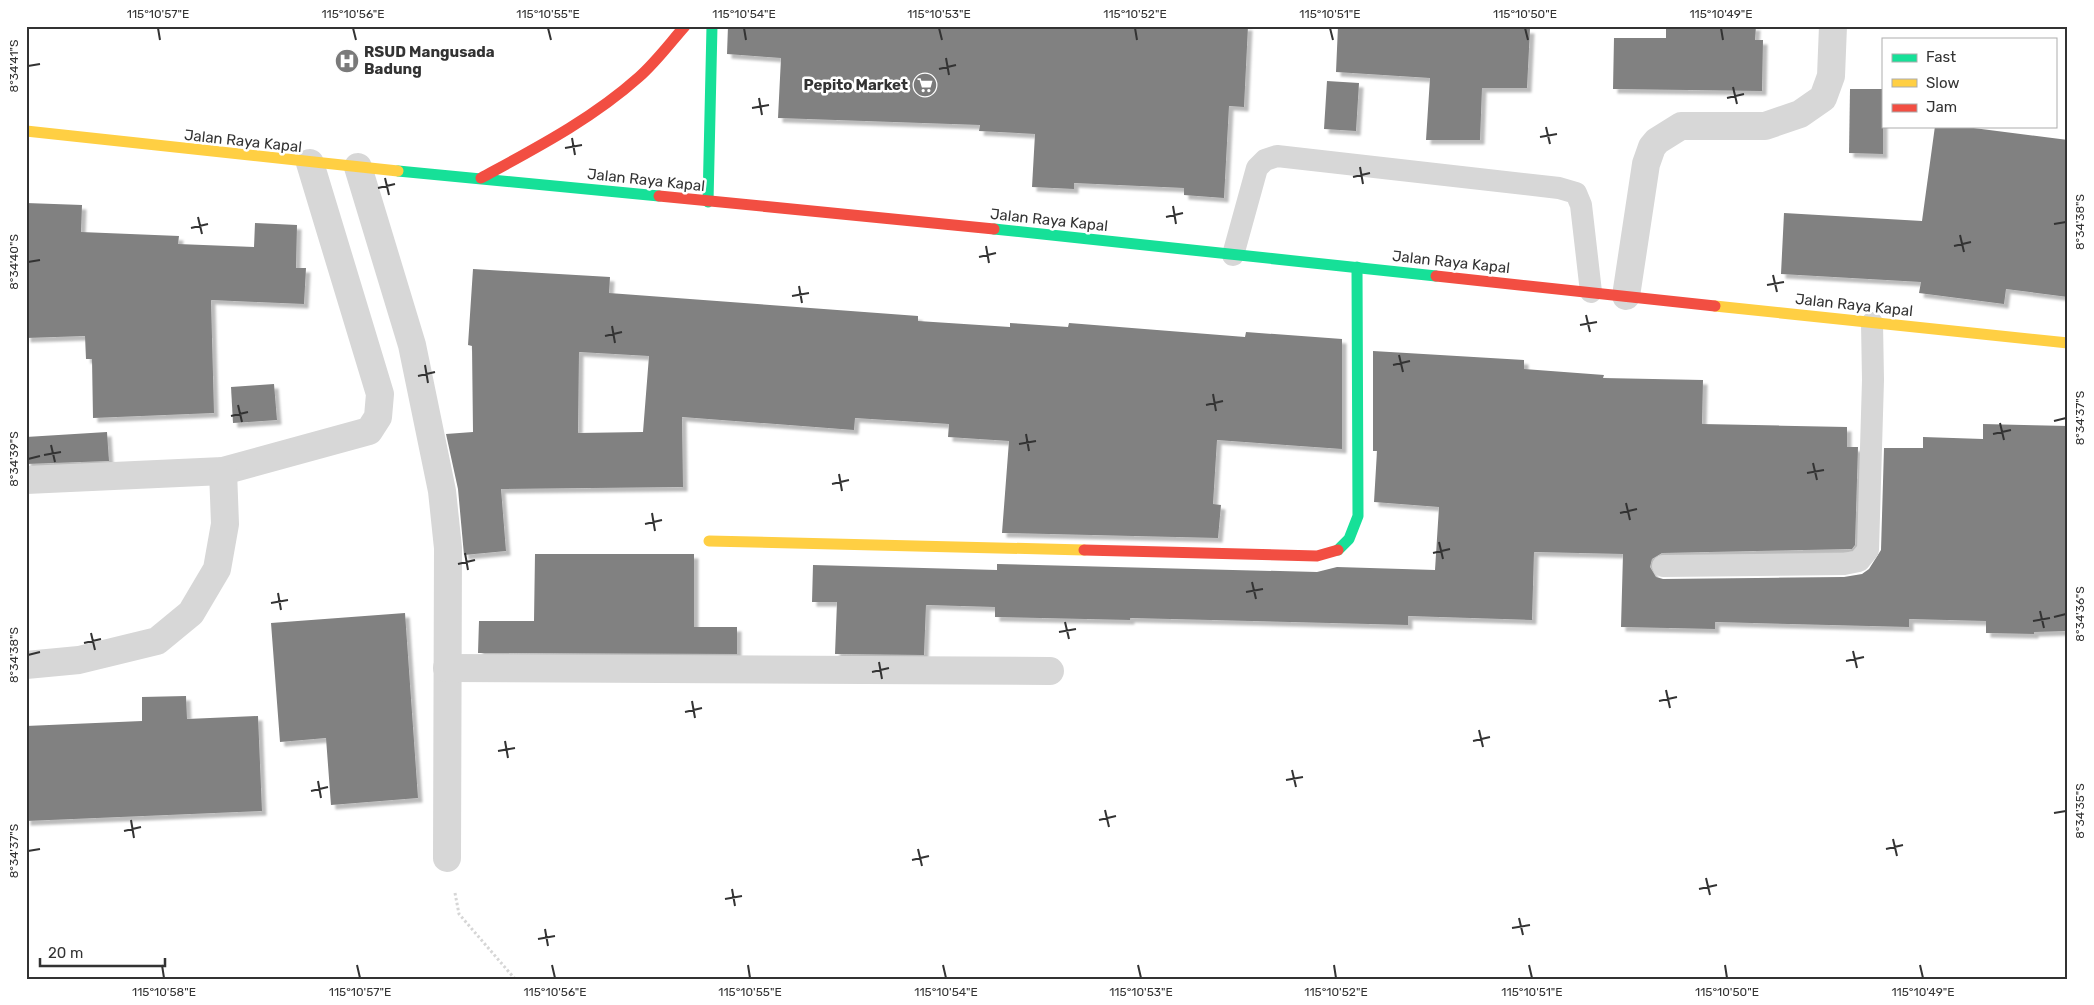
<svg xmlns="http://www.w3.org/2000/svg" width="2094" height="1005" font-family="Rubik,sans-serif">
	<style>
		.building { fill: #818181; fill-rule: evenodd; filter: url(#shadow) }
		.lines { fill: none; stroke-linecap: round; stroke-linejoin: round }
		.path { stroke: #d6d6d6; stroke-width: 3; stroke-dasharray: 2.5 2.5; stroke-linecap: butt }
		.lane { stroke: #d7d7d7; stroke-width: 22 }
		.street { stroke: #d7d7d7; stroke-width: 28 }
		.fast { stroke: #16e098; stroke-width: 11 }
		.slow { stroke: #ffcf43; stroke-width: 11 }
		.jam { stroke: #f24e42; stroke-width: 11 }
		.ticks { fill: none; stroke: #333; stroke-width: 2 }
		.labels { text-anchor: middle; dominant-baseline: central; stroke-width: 5; stroke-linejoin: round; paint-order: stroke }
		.poi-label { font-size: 15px; font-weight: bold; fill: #333; stroke: #fff; text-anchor: start }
		.street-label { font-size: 15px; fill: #333; stroke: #fff }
		.neatline { fill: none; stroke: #333; stroke-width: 2 }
		.ticks-label { font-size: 12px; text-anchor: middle; fill: #333 }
	</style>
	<defs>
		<filter id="shadow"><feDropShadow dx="4.5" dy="4.5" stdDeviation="1" flood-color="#0004"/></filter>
	</defs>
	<rect width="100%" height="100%" fill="#fff"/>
	<!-- building -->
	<g class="building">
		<polygon points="728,26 1248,26 1244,107 1229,106 1224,198 1184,195 1184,188 1074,183 1074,189 1032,187 1035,134 979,131 980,125 778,118 781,58 727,54"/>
		<polygon points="1338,26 1530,29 1527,88 1482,88 1480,140 1426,140 1430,78 1336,72"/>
		<polygon points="1666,26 1756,26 1755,40 1763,40 1762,91 1613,89 1614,38 1666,38"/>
		<polygon points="1327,81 1359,83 1356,131 1324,129"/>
		<polygon points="1850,89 1883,89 1883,154 1849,153"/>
		<polygon points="1935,126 1958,126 2068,140 2068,297 2006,289 2004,304 1919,293 1921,282 1781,274 1784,213 1922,221"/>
		<polygon points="26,203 82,205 81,232 179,236 178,244 254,247 255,223 297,225 296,268 306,268 304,304 211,300 214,413 93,418 92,359 86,359 85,336 26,338"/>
		<path d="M473 269 610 277 609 293 918 316V321L1010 327V323L1068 327 1069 323 1245 337 1246 332 1342 339V449L1217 440 1213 504 1221 505 1218 538 1002 533 1009 441 948 437 949 424 855 418 854 430 682 417 683 487 501 489 506 551 464 555 458 489 446 434 473 432 472 346 468 345ZM579 352 649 356 643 432 578 433Z"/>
		<polygon points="1373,351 1524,360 1524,369 1604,375 1603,378 1703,380 1702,424 1847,427 1847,447 1858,447 1855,545 1852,549 1662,553 1652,559 1650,567 1656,577 1663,579 1844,577 1862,574 1869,569 1881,550 1884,448 1923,448 1923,437 1983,439 1983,424 2068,426 2068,631 2034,632 2034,634 1986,633 1986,621 1909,619 1909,627 1715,622 1715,629 1621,627 1623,554 1534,552 1532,620 1408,616 1408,625 1130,618 1130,620 995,617 995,607 926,605 924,655 835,654 837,602 812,602 813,565 997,570 997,564 1317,572 1337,567 1435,570 1439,507 1374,502 1377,451 1373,451"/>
		<polygon points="274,384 277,420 233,423 231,387"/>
		<polygon points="107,432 109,461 26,464 26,437"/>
		<polygon points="535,554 694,554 694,627 737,627 737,654 478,653 479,621 534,621"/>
		<polygon points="405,613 418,798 331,805 326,738 280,742 271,623"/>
		<polygon points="186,696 187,719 258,716 262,811 26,821 26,726 142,721 142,697"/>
	</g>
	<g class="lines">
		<!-- path -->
		<polyline class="path" points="455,893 459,914 515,979"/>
		<!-- lane -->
		<g class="lane">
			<polyline points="1233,255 1257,168 1265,160 1277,156 1559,188 1576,193 1581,205 1591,292"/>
			<polyline points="1663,566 1844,564 1859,561 1868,550 1873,380 1872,323"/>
		</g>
		<!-- street -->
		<g class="street">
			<polyline points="358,167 412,345 442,491 448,548 447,858"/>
			<polyline points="1626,296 1646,164 1652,147 1657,141 1681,126 1765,126 1800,114 1823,98 1831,76 1833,26"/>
			<polyline points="26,480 223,471 369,431 378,417 380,394 310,163"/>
			<polyline points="26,665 79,660 157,641 191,613 217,569 225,524 223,471"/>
			<polyline points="447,668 1050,671"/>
		</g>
		<!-- fast -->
		<g class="fast">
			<polyline points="398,171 659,196"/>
			<polyline points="708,202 712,26"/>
			<polyline points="994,229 1436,276"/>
			<polyline points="1338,550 1349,539 1358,516 1357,267"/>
		</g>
		<!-- slow -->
		<g class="slow">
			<polyline points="26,131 398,171"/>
			<polyline points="1715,306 2068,343"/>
			<polyline points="709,541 1084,550"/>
		</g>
		<!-- jam -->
		<g class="jam">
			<path d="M481 178C536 148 592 119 639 77 656 62 670 43 685 26"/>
			<polyline points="659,196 994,229"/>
			<polyline points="1436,276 1715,306"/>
			<polyline points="1084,550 1317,556 1338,550"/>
		</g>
	</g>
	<!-- ticks -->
	<path class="ticks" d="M158 28 160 40M353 28 356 40M548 28 551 40M744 28 746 40M939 28 942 40M1135 28 1137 40M1330 28 1333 40M1525 28 1528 40M1721 28 1723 40M946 58 949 75M28 66 40 64M939 69 956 65M1733 87 1737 104M759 98 762 115M1727 98 1744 94M752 108 769 105M1546 127 1550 144M1540 137 1557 134M572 138 575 155M565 148 582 145M1360 167 1363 184M1353 177 1370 173M385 178 389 195M378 188 395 184M1173 206 1176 224M198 217 202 234M1166 217 1183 213M2054 224 2066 222M191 228 208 224M1960 235 1964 252M986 246 989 263M1954 246 1971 242M979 257 996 253M28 262 40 260M1773 275 1777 292M1767 285 1784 282M799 286 802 303M792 296 809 293M1586 315 1590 332M1580 325 1597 322M612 326 615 343M605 336 622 332M1399 355 1403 372M425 365 428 383M1393 365 1410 361M418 376 435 372M1213 394 1216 411M238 405 242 422M1206 405 1223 401M231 416 248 412M2054 421 2066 418M2000 423 2004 440M1026 434 1029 451M1993 434 2011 430M1019 444 1036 441M51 445 55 462M44 455 61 452M28 459 40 456M1813 463 1817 480M1807 473 1824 470M839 474 842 491M832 484 849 480M1626 503 1630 520M652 513 655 531M1620 513 1637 509M645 524 662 520M1439 542 1443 559M465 553 468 570M1433 553 1450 549M458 564 475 560M1252 582 1256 599M1246 592 1263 589M278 593 281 610M271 603 288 600M2040 611 2044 628M2054 617 2066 614M2033 621 2050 618M1065 622 1069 639M1059 632 1076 629M91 633 95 650M84 643 101 639M1853 651 1857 668M28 655 40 652M1846 661 1864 657M879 662 882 679M872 672 889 668M1666 690 1670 708M692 701 695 718M1659 701 1677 697M685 712 702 708M1479 730 1483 747M505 741 508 758M1473 741 1490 737M498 751 515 748M1292 770 1296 787M1286 780 1303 777M318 781 321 798M311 791 328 787M1105 810 1109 827M2054 813 2066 811M131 820 134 838M1099 820 1116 816M124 831 141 827M1893 839 1897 856M918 849 922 866M1886 849 1903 845M28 851 40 849M912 860 929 856M1706 878 1710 895M732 889 735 906M1699 889 1717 885M725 899 742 896M1519 918 1523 935M1512 928 1530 925M545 929 548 946M538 939 555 936M162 965 164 978M357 965 360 978M552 965 555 978M748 965 750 978M943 965 946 978M1138 965 1141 978M1334 965 1336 978M1529 965 1532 978M1725 965 1727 978M1920 965 1923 978"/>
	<!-- icons -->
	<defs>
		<g id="hospital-disc" transform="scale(1.25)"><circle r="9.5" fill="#7a7a7a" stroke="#fff"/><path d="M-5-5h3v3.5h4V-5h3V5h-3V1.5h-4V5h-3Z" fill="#fff"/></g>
		<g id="supermarket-disc" transform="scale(1.25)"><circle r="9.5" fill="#7a7a7a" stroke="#fff"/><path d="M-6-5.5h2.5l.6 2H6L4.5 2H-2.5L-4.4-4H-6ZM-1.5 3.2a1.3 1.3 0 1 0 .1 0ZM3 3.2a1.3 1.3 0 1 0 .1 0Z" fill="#fff"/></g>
	</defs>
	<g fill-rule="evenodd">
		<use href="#hospital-disc" x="347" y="61"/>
		<use href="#supermarket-disc" x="925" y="85"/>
	</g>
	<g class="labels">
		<!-- poi labels -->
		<g class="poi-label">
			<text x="364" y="52">RSUD Mangusada<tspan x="364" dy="17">Badung</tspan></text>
			<text x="908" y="85" text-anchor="end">Pepito Market</text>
		</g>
		<!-- street labels -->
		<g class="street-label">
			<text transform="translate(243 141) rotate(6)">Jalan Raya Kapal</text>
			<text transform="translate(646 180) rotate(6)">Jalan Raya Kapal</text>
			<text transform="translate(1049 220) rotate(6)">Jalan Raya Kapal</text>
			<text transform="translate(1451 262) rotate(6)">Jalan Raya Kapal</text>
			<text transform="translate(1854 305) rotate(6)">Jalan Raya Kapal</text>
		</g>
	</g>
	<!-- border -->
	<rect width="2094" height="1005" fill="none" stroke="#ffffff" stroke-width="55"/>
	<!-- legend -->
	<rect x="1882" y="38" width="175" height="90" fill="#ffffff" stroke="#adadad"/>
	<rect x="1892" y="54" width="25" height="8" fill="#16e098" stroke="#adadad"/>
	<text x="1926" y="62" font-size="15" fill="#333333">Fast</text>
	<rect x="1892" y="79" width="25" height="8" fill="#ffcf43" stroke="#adadad"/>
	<text x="1926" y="88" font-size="15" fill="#333333">Slow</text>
	<rect x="1892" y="104" width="25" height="8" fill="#f24e42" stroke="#adadad"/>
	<text x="1926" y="112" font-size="15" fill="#333333">Jam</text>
	<!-- scale -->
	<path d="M40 958v8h125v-8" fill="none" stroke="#333333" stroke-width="2.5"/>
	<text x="48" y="958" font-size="15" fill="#333333" stroke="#ffffff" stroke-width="4" paint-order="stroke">20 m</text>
	<rect x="28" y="28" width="2038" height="950" class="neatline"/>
	<g class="ticks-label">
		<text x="158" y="18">115°10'57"E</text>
		<text x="353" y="18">115°10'56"E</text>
		<text x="548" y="18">115°10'55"E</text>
		<text x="744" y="18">115°10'54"E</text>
		<text x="939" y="18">115°10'53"E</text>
		<text x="1135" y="18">115°10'52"E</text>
		<text x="1330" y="18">115°10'51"E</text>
		<text x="1525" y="18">115°10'50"E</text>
		<text x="1721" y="18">115°10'49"E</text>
		<text transform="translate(14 66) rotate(-90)" y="4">8°34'41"S</text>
		<text transform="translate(2080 222) rotate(-90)" y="4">8°34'38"S</text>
		<text transform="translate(14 262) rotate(-90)" y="4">8°34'40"S</text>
		<text transform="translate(2080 418) rotate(-90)" y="4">8°34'37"S</text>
		<text transform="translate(14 459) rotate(-90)" y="4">8°34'39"S</text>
		<text transform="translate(2080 614) rotate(-90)" y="4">8°34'36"S</text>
		<text transform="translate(14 655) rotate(-90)" y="4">8°34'38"S</text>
		<text transform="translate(2080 811) rotate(-90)" y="4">8°34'35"S</text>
		<text transform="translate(14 851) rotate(-90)" y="4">8°34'37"S</text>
		<text x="164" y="996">115°10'58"E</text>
		<text x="360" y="996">115°10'57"E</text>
		<text x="555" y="996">115°10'56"E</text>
		<text x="750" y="996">115°10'55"E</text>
		<text x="946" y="996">115°10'54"E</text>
		<text x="1141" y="996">115°10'53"E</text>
		<text x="1336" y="996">115°10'52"E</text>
		<text x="1532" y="996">115°10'51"E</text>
		<text x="1727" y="996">115°10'50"E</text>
		<text x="1923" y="996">115°10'49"E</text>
	</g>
</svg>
